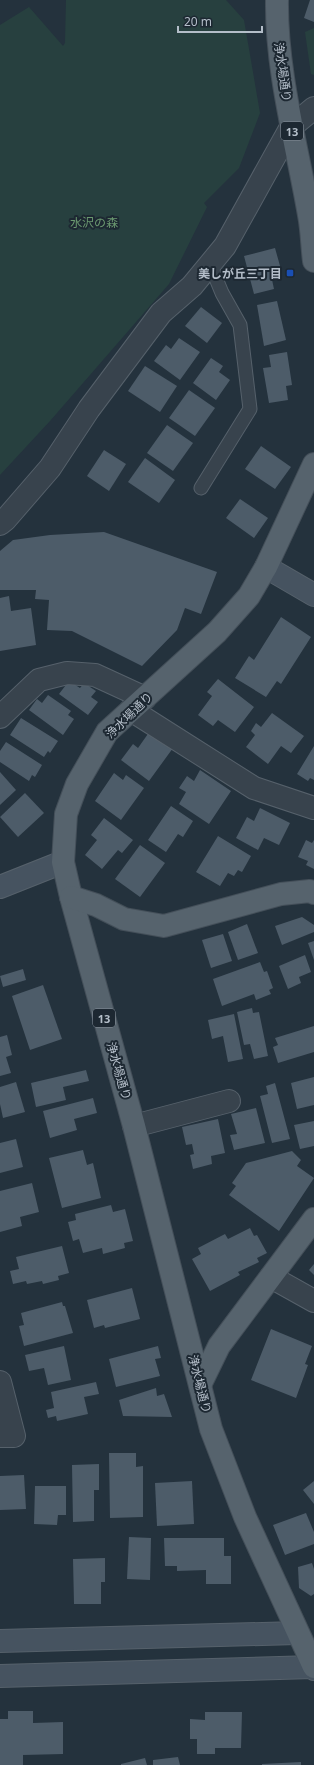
<svg xmlns="http://www.w3.org/2000/svg" width="314" height="1765" font-family="'Noto Sans','Noto Sans JP',sans-serif">
	<style>
		.green { fill: #27403f }
		.building { fill: #4d5c69 }
		.lines { fill: none; stroke-linecap: round; stroke-linejoin: round }
		.lane-casing { stroke: #56616b; stroke-width: 15 }
		.street-casing { stroke: #56616b; stroke-width: 24 }
		.secondary-casing { stroke: #56616b; stroke-width: 24 }
		.primary-casing { stroke: #444f59; stroke-width: 24 }
		.lane { stroke: #38434d; stroke-width: 13 }
		.street { stroke: #38434d; stroke-width: 22 }
		.secondary { stroke: #465360; stroke-width: 22 }
		.primary { stroke: #56636d; stroke-width: 22 }
		.transit-dot { fill: #1a4fb4; stroke: #1d2832; stroke-width: 1.5 }
		.labels { text-anchor: middle; dominant-baseline: central; stroke-width: 4; stroke-linejoin: round; paint-order: stroke }
		.shield { fill: #1d2832; stroke: #87919c; stroke-width: 1 }
		.shield-label { font-size: 11px; font-weight: bold; fill: #b4bec9 }
		.street-label { font-size: 12px; fill: #b4bec9; stroke: #1d2832 }
		.park-label { font-size: 12px; fill: #6b9970; stroke: #1d2832 }
		.poi-label { font-size: 12px; font-weight: bold; fill: #b4bec9; stroke: #1d2832; text-anchor: end }
	</style>
	<rect width="100%" height="100%" fill="#24323d"/>
	<!-- green -->
	<g class="green">
		<polygon points="66,0 226,0 244,20 260,113 239,168 204,203 207,207 169,284 50,421 0,475 0,25 29,7 63,46 65,43"/>
		<polygon points="314,28 314,75 311,74 305,32"/>
	</g>
	<!-- building -->
	<g class="building">
		<polygon points="310,0 314,0 314,22 304,18"/>
		<polygon points="275,248 282,273 271,275 274,289 254,294 244,256"/>
		<polygon points="277,301 286,340 264,346 257,305"/>
		<polygon points="201,307 222,323 207,343 185,326"/>
		<polygon points="179,338 200,352 180,380 154,361 166,345 171,349"/>
		<polygon points="287,352 292,385 286,386 288,400 269,403 263,368 271,367 269,355"/>
		<polygon points="211,358 223,366 219,372 230,380 216,400 193,383"/>
		<polygon points="145,366 177,386 160,412 128,391"/>
		<polygon points="189,390 215,408 195,436 169,418"/>
		<polygon points="167,425 193,443 173,471 147,453"/>
		<polygon points="261,446 291,467 275,489 245,469"/>
		<polygon points="104,450 126,464 109,491 87,476"/>
		<polygon points="145,458 175,480 159,503 128,482"/>
		<polygon points="240,499 268,518 254,538 226,518"/>
		<polygon points="104,532 217,572 201,614 185,608 177,630 142,666 72,631 47,630 49,600 35,599 36,590 0,590 0,551 13,540 50,535"/>
		<polygon points="9,596 11,611 31,608 36,645 0,651 0,598"/>
		<polygon points="281,617 311,637 281,684 277,681 266,697 235,678 249,656 254,660"/>
		<polygon points="218,679 254,707 235,732 218,720 213,726 198,715 212,696 207,692"/>
		<polygon points="69,681 80,688 84,683 96,691 91,697 98,702 88,715 59,694"/>
		<polygon points="48,695 71,711 68,715 74,719 63,735 29,710 37,699 42,703"/>
		<polygon points="272,713 304,736 291,753 281,746 268,764 246,747 255,735 251,731 256,723 261,727"/>
		<polygon points="21,718 58,741 50,753 48,751 44,757 10,735"/>
		<polygon points="150,731 173,748 149,781 121,760 133,744 138,748"/>
		<polygon points="6,742 42,765 35,777 32,775 29,781 0,762 0,751"/>
		<polygon points="314,746 314,780 310,778 308,781 297,774"/>
		<polygon points="200,770 231,791 209,824 179,804 186,792 179,788 187,776 194,781"/>
		<polygon points="0,772 16,790 0,805"/>
		<polygon points="114,773 123,780 126,775 144,788 121,820 95,801"/>
		<polygon points="25,793 44,813 18,837 0,817"/>
		<polygon points="171,806 193,821 183,837 178,834 166,852 148,840"/>
		<polygon points="260,808 290,823 279,845 264,838 258,850 236,838 247,817 254,821"/>
		<polygon points="104,818 133,840 122,853 118,850 102,869 85,855 97,840 91,835"/>
		<polygon points="218,836 251,856 242,872 238,870 234,876 228,873 220,886 196,872"/>
		<polygon points="306,840 312,843 314,840 314,869 306,865 308,861 298,857"/>
		<polygon points="140,845 165,863 140,897 115,879"/>
		<polygon points="302,917 314,925 314,932 282,945 275,926"/>
		<polygon points="247,924 258,953 238,960 228,932"/>
		<polygon points="223,934 232,961 211,968 202,940"/>
		<polygon points="314,941 314,960 308,943"/>
		<polygon points="305,955 311,972 299,977 301,983 288,989 279,966"/>
		<polygon points="260,962 264,972 267,971 273,988 269,990 271,994 256,1000 254,994 222,1006 213,979"/>
		<polygon points="23,969 26,980 3,987 0,976"/>
		<polygon points="43,985 62,1039 30,1050 12,996"/>
		<polygon points="252,1008 253,1013 259,1012 268,1056 254,1059 250,1044 244,1045 237,1012"/>
		<polygon points="234,1014 243,1059 228,1062 223,1036 212,1039 208,1020"/>
		<polygon points="314,1026 314,1052 278,1063 273,1047 278,1045 275,1038"/>
		<polygon points="7,1035 12,1055 6,1057 11,1073 0,1076 0,1037"/>
		<polygon points="86,1070 89,1081 63,1087 66,1100 36,1107 31,1083"/>
		<polygon points="314,1077 314,1105 297,1109 291,1083"/>
		<polygon points="16,1082 25,1112 3,1118 0,1104 0,1087"/>
		<polygon points="275,1083 290,1139 272,1143 260,1096 268,1094 266,1086"/>
		<polygon points="93,1098 97,1113 74,1119 77,1130 50,1138 43,1111"/>
		<polygon points="256,1108 265,1143 234,1150 230,1135 237,1134 231,1114"/>
		<polygon points="218,1119 225,1153 211,1156 212,1164 193,1169 190,1155 194,1154 192,1144 186,1145 182,1127"/>
		<polygon points="314,1121 314,1146 300,1149 294,1125"/>
		<polygon points="16,1139 23,1167 0,1173 0,1143"/>
		<polygon points="83,1150 87,1165 93,1163 101,1198 62,1208 49,1158"/>
		<polygon points="292,1151 301,1160 297,1166 314,1178 279,1231 229,1195 236,1186 232,1183 246,1163"/>
		<polygon points="32,1183 39,1212 20,1217 22,1226 0,1232 0,1191"/>
		<polygon points="111,1205 113,1212 125,1209 133,1241 124,1243 125,1248 103,1254 102,1248 83,1253 79,1239 73,1241 68,1222 76,1220 75,1214"/>
		<polygon points="250,1228 254,1236 257,1235 267,1253 257,1258 259,1262 238,1272 240,1275 210,1291 192,1259 201,1254 198,1248 225,1234 228,1239"/>
		<polygon points="62,1246 69,1273 58,1276 59,1280 43,1284 42,1281 27,1284 26,1281 13,1284 10,1271 19,1269 16,1257"/>
		<polygon points="314,1264 314,1275 309,1270"/>
		<polygon points="132,1288 140,1319 105,1328 104,1325 94,1328 87,1300"/>
		<polygon points="62,1302 63,1306 65,1306 73,1333 24,1346 19,1326 24,1325 21,1313"/>
		<polygon points="271,1329 312,1346 305,1364 308,1365 296,1398 251,1380"/>
		<polygon points="64,1346 71,1380 48,1385 44,1368 29,1371 25,1355"/>
		<polygon points="158,1346 161,1358 155,1359 160,1376 116,1387 109,1359"/>
		<polygon points="96,1382 99,1394 84,1397 88,1414 57,1421 56,1416 48,1418 46,1410 54,1408 51,1392"/>
		<polygon points="156,1388 157,1396 164,1394 172,1417 123,1416 119,1400"/>
		<polygon points="109,1453 136,1453 136,1467 143,1466 143,1517 110,1518"/>
		<polygon points="99,1464 99,1490 94,1490 94,1521 73,1522 72,1465"/>
		<polygon points="24,1475 26,1509 0,1510 0,1476"/>
		<polygon points="192,1481 194,1524 157,1526 155,1483"/>
		<polygon points="314,1481 314,1504 303,1490"/>
		<polygon points="35,1486 66,1486 66,1515 58,1515 57,1525 34,1524"/>
		<polygon points="306,1513 314,1532 314,1544 285,1555 273,1525"/>
		<polygon points="129,1537 151,1538 150,1580 127,1579"/>
		<polygon points="164,1538 224,1538 224,1556 231,1556 231,1584 206,1584 206,1570 177,1571 177,1566 165,1566"/>
		<polygon points="105,1558 105,1582 101,1582 101,1604 74,1604 73,1559"/>
		<polygon points="312,1563 314,1569 314,1594 311,1596 299,1588 298,1567"/>
		<polygon points="8,1711 33,1711 33,1723 63,1722 63,1754 23,1755 23,1765 0,1765 0,1719 8,1719"/>
		<polygon points="205,1712 242,1712 241,1748 215,1748 215,1754 197,1754 197,1739 190,1739 190,1719 205,1720"/>
		<polygon points="178,1757 180,1765 153,1765 153,1760"/>
		<polygon points="145,1758 147,1765 121,1765 121,1764"/>
		<polygon points="301,1762 301,1765 262,1765 262,1764"/>
	</g>
	<g class="lines">
		<!-- lane casing -->
		<g class="lane-casing">
			<polyline id="lane" points="201,488 250,409 240,325 222,293 210,264"/>
		</g>
		<!-- street casing -->
		<g class="street-casing">
			<g id="street">
				<polyline points="0,524 5,520 50,468 89,409 161,313 192,286 225,246 291,127 314,108"/>
				<polyline points="131,710 254,788 314,808"/>
				<polyline points="0,717 39,680 67,673 95,675 145,698"/>
				<polyline points="134,1126 229,1101"/>
				<polyline points="271,1277 314,1301"/>
				<polyline points="0,1382 14,1436 0,1436"/>
			</g>
		</g>
		<!-- secondary casing -->
		<g class="secondary-casing">
			<g id="secondary">
				<polyline points="266,567 314,595"/>
				<polyline points="0,887 63,862"/>
				<polyline points="0,1641 297,1633"/>
				<polyline points="0,1676 313,1667 314,1669"/>
			</g>
		</g>
		<!-- primary casing -->
		<g class="primary-casing">
			<g id="primary">
				<path d="M277 0C276 72 297 145 309 215 312 230 312 246 314 261"/>
				<polyline points="314,464 266,567 249,596 217,632 107,732 77,784 66,814 63,862 71,897 134,1126 211,1429 245,1517 314,1667"/>
				<polyline points="71,897 96,905 124,919 164,926 281,894 310,891 314,893"/>
				<polyline points="201,1383 219,1346 314,1219"/>
			</g>
		</g>
		<!-- lane -->
		<use href="#lane" class="lane"/>
		<!-- street -->
		<use href="#street" class="street"/>
		<!-- secondary -->
		<use href="#secondary" class="secondary"/>
		<!-- primary -->
		<use href="#primary" class="primary"/>
	</g>
	<!-- markers -->
	<rect class="transit-dot" x="286" y="269" width="8" height="8" rx="2"/>
	<g class="labels">
		<!-- shield labels -->
		<g class="shield">
			<rect x="281" y="122" width="22" height="18" rx="3"/>
			<rect x="93" y="1009" width="22" height="18" rx="3"/>
		</g>
		<g class="shield-label">
			<text x="292" y="131">13</text>
			<text x="104" y="1018">13</text>
		</g>
		<!-- street labels -->
		<g class="street-label">
			<text transform="translate(283 72) rotate(82)">浄水場通り</text>
			<text transform="translate(129 715) rotate(-44)">浄水場通り</text>
			<text transform="translate(119 1071) rotate(74)">浄水場通り</text>
			<text transform="translate(200 1384) rotate(76)">浄水場通り</text>
		</g>
		<!-- park labels -->
		<g class="park-label">
			<text x="94" y="222">水沢の森</text>
		</g>
		<!-- poi labels -->
		<g class="poi-label">
			<text x="282" y="273">美しが丘三丁目</text>
		</g>
	</g>
	<!-- scale -->
	<path d="M178 26v6h84v-6" fill="none" stroke="#b4bec9" stroke-width="2"/>
	<text x="184" y="26" font-size="12" fill="#b4bec9" stroke="#1d2832" stroke-width="3" paint-order="stroke">20 m</text>
</svg>
